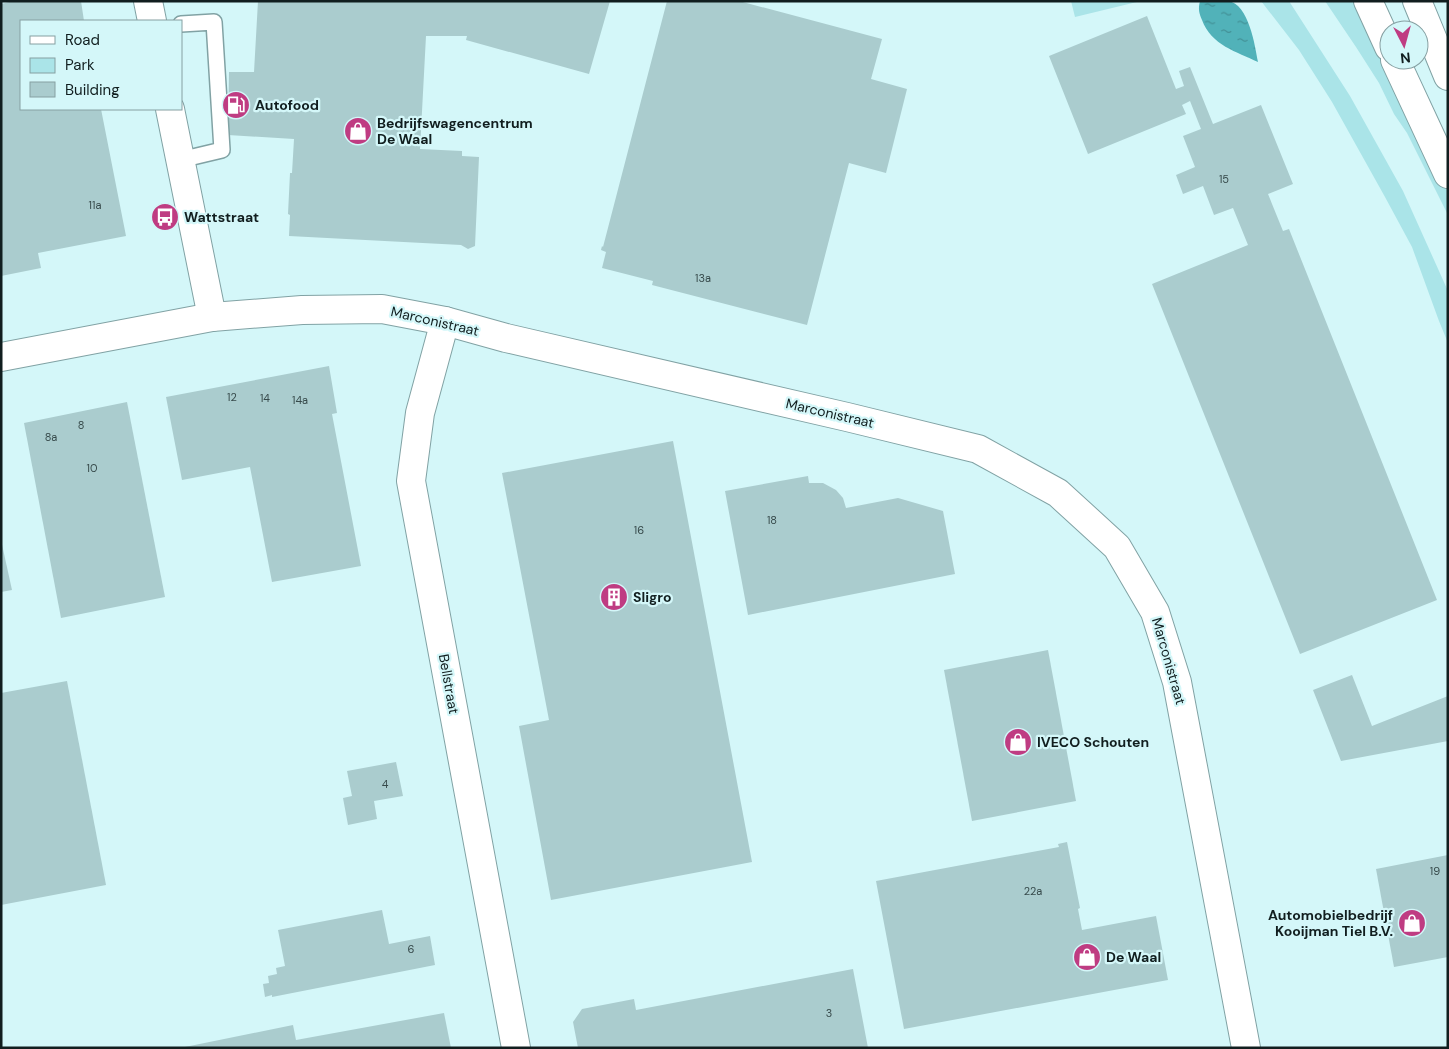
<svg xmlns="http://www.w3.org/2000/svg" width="1449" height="1049" font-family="'DM Sans',sans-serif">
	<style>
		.green { fill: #aae4e8 }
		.water { fill: url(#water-ripples) }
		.building { fill: #aaccce }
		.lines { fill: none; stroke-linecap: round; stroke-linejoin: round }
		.lane-casing { stroke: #81a2a4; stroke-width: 18 }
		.street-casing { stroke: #81a2a4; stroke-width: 30 }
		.secondary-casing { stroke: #81a2a4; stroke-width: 30 }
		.lane { stroke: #fff; stroke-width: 15 }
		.street { stroke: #fff; stroke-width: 28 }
		.secondary { stroke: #fff; stroke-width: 28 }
		.labels { text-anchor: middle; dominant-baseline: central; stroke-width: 4.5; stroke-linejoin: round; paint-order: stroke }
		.number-label { font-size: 11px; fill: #374a4b }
		.poi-label { font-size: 14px; font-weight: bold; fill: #111e1f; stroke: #d4f7f9; text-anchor: start }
		.street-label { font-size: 14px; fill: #111e1f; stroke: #d4f7f9 }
	</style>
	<defs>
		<pattern id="water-ripples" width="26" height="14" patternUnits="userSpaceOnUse" patternTransform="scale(1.25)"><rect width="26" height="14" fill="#51b2b9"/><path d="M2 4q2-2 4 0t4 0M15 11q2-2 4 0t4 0" fill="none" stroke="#429096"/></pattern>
	</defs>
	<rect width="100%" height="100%" fill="#d4f7f9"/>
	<!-- green -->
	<g class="green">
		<polygon points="1071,1 1141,1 1075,17"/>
		<polygon points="1261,1 1289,1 1350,96 1403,191 1448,291 1448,343 1439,321 1412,247 1385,197 1332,102 1299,50"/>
		<polygon points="1325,1 1354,1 1360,19 1388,73 1414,116 1448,192 1448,215 1407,133 1394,114 1379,83 1356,47"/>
	</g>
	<!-- water -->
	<path class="water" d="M1200 1C1209 1 1219 0 1228 1 1249 4 1255 46 1258 62 1237 52 1211 45 1202 20 1199 13 1198 9 1200 1Z"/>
	<!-- building -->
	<g class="building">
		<polygon points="14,1 81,1 84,21 21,21 21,109 101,109 126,236 38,253 41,268 1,276 1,4"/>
		<polygon points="258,1 610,1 589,74 466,40 467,36 426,36 420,149 462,151 462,156 479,157 475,246 468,249 461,245 289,236 290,215 288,214 290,173 292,173 294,139 228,135 229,72 254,72"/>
		<polygon points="667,1 739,1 882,39 871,79 907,89 886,173 849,163 807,325 652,285 653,281 602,268 606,252 601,250 602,246 603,247"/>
		<polygon points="1147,16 1176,89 1184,86 1179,71 1190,67 1213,124 1261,105 1293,184 1268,194 1283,231 1289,229 1437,600 1300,654 1152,284 1248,245 1233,208 1214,215 1203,186 1183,194 1176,175 1195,167 1183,136 1201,129 1190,101 1182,105 1186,114 1088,154 1049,56"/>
		<polygon points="329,366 337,413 332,414 361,566 272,582 250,467 182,480 166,397"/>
		<polygon points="127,402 165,597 61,618 24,423"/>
		<polygon points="673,441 752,862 551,900 519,726 549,720 502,473"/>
		<polygon points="808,476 809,483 823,483 836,490 843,498 846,508 898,498 943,511 955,574 748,615 725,491"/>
		<polygon points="1,540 12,590 1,592"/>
		<polygon points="1048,650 1076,801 972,821 944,670"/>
		<polygon points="1352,675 1372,726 1448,696 1448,741 1341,761 1313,690"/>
		<polygon points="67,681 106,885 1,905 1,693"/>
		<polygon points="396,762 403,796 374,801 377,819 348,825 343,798 352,796 347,771"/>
		<polygon points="1067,842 1080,908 1078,909 1082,930 1156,916 1168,980 904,1029 876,881 1059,847 1058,844"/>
		<polygon points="1448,855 1448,957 1394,967 1376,869"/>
		<polygon points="382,910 389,944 430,936 435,965 272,997 272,995 265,997 263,984 269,983 268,976 277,974 276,968 285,966 278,930"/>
		<polygon points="853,969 868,1048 578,1048 573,1022 582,1009 634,999 636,1010"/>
		<polygon points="444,1013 451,1048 180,1048 293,1025 296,1040"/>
	</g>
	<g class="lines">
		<!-- lane casing -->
		<g class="lane-casing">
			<polyline id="lane" points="180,160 222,150 214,22 181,24"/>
		</g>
		<!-- street casing -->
		<g class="street-casing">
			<g id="street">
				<polyline points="148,1 152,21"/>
				<polyline points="170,109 212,317"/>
				<polyline points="445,321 420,413 411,481 516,1048"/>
				<polyline points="1,357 212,317 302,310 382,309 445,321 506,338 847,417 978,449 1058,493 1117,547 1155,612 1177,682 1246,1048"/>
			</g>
		</g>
		<!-- secondary casing -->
		<g class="secondary-casing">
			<g id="secondary">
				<polyline points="1368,1 1389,47"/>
				<polyline points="1417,1 1448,76"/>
				<polyline points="1395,60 1448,174"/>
			</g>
		</g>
		<!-- lane -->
		<use href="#lane" class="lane"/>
		<!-- street -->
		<use href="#street" class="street"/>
		<!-- secondary -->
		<use href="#secondary" class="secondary"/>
	</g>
	<!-- icons -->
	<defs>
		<g id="fuel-disc" transform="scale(1.4375)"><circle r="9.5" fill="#bf3c82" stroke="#d4f7f9"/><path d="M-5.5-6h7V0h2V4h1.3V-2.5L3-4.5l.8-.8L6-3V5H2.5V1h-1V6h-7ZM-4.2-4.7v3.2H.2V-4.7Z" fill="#fff"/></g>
		<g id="shop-disc" transform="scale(1.4375)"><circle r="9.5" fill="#bf3c82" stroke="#d4f7f9"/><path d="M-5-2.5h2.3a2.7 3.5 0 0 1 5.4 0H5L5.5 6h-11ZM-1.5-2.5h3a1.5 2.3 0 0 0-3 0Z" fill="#fff"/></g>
		<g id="bus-disc" transform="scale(1.4375)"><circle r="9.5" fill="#bf3c82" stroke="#d4f7f9"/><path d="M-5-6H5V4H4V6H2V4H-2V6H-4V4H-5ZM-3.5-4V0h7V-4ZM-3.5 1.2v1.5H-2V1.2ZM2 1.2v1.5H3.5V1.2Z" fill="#fff"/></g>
		<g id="building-disc" transform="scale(1.4375)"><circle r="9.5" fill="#bf3c82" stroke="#d4f7f9"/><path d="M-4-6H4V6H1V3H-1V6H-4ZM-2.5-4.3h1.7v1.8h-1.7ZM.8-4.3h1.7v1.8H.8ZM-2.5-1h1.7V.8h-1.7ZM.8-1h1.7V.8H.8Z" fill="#fff"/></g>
	</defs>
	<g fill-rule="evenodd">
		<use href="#fuel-disc" x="236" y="105"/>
		<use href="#shop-disc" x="358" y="131"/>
		<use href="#bus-disc" x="165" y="217"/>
		<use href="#building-disc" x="614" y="597"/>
		<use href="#shop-disc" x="1018" y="742"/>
		<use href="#shop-disc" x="1412" y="923"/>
		<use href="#shop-disc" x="1087" y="957"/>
	</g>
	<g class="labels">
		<!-- number labels -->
		<g class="number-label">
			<text x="1224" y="179">15</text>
			<text x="95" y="205">11a</text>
			<text x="703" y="278">13a</text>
			<text x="232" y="397">12</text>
			<text x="265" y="398">14</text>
			<text x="300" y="400">14a</text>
			<text x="81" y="425">8</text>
			<text x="51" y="437">8a</text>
			<text x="92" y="468">10</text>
			<text x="772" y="520">18</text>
			<text x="639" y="530">16</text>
			<text x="385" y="784">4</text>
			<text x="1435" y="871">19</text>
			<text x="1033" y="891">22a</text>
			<text x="411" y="949">6</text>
			<text x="829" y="1013">3</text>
		</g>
		<!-- poi labels -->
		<g class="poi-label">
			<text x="255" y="105">Autofood</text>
			<text x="377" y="123">Bedrijfswagencentrum<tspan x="377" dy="16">De Waal</tspan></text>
			<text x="184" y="217">Wattstraat</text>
			<text x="633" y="597">Sligro</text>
			<text x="1037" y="742">IVECO Schouten</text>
			<text x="1393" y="915" text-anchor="end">Automobielbedrijf<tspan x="1393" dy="16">Kooijman Tiel B.V.</tspan></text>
			<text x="1106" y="957">De Waal</text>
		</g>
		<!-- street labels -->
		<g class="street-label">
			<text transform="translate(435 321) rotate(13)">Marconistraat</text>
			<text transform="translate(830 413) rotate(13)">Marconistraat</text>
			<text transform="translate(1169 661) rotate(74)">Marconistraat</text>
			<text transform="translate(449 684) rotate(80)">Bellstraat</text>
		</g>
	</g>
	<!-- border -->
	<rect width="1449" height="1049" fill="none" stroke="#111e1f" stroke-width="5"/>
	<!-- legend -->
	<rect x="20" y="20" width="162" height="90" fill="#d4f7f9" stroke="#86a0a2"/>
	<rect x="30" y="36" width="25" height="8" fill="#ffffff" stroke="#86a0a2"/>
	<text x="65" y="45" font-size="15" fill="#111e1f">Road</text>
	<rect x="30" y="58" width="25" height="15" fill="#aae4e8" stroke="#86a0a2"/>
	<text x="65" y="70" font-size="15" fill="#111e1f">Park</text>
	<rect x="30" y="82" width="25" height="15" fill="#aaccce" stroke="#86a0a2"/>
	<text x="65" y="95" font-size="15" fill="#111e1f">Building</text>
	<!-- north arrow -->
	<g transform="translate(1404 45) rotate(174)"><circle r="24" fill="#d4f7f9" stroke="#86a0a2"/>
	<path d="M0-4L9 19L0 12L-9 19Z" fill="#bf3c82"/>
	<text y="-8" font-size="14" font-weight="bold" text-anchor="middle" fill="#111e1f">N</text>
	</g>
</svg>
